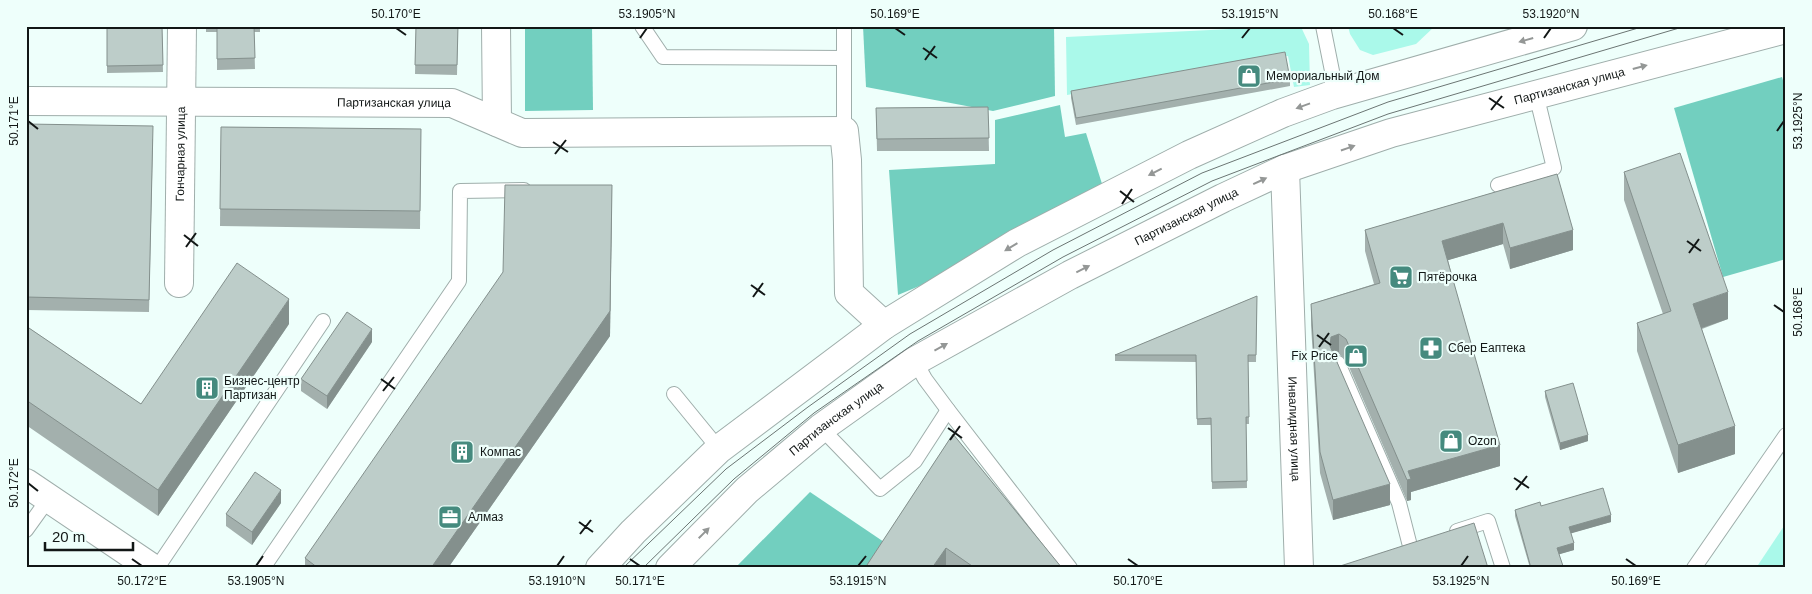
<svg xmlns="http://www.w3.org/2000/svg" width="1812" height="594" font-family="Arial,sans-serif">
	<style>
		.green { fill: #aaf9ea }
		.forest { fill: #72cfbf }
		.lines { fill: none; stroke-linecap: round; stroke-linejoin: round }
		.lane-casing { stroke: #9faeab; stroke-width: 16 }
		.street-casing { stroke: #9faeab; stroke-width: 30 }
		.secondary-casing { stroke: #9faeab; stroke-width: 30 }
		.lane { stroke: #fff; stroke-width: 14 }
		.street { stroke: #fff; stroke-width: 28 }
		.secondary { stroke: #fff; stroke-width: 28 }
		.tram { stroke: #6b7573; stroke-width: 1 }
		.wall { fill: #a3b0ad }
		.shaded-wall { fill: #84908d }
		.building { fill: #bdcdc9; stroke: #84908d }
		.oneway { fill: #949796 }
		.ticks { fill: none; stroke: #121716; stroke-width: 2 }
		.labels { text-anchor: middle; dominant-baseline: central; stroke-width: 4.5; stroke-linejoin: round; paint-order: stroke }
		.poi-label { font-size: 12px; fill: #121716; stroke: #eefffb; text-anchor: start }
		.street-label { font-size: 12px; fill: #121716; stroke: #eefffb }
		.neatline { fill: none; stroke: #121716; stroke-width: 2 }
		.ticks-label { font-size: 12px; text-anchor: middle; fill: #121716 }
	</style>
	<rect width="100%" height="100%" fill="#eefffb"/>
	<!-- green -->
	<g class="green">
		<polygon points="1290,26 1302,29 1309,44 1310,85 1294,87 1288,56 1067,95 1066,37"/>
		<polygon points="1348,26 1435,26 1416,44 1373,55 1360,50 1350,34"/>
		<polygon points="1786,523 1786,568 1756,568"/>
	</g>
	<!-- forest -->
	<g class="forest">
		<polygon points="525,26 592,26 593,110 525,111"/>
		<polygon points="863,26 1054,26 1055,96 993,111 866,87"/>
		<polygon points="1782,77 1786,91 1786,259 1723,277 1674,108"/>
		<polygon points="1060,105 1065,137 1086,133 1103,187 993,255 898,295 889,170 995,164 995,120"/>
		<polygon points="810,492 887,544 871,568 735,568"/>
	</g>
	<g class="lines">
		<!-- lane casing -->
		<g class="lane-casing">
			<g id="lane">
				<polyline points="642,26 663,57 844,58"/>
				<polyline points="844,26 844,131"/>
				<polyline points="1323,26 1332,71 1332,95"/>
				<polyline points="1498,185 1554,168 1536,94"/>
				<polyline points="915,361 925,379 948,410 1070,568"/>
				<polyline points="1338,363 1399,503 1410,546"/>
				<polyline points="674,394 719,449"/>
				<polyline points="821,428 880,489 915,461 948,410"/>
				<polyline points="26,530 49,498"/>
				<polyline points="1457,531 1488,521 1503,568"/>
				<polyline points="157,568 323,321"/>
				<polyline points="263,568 459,281 460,191 524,190"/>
				<polyline points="1694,568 1786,435"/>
			</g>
		</g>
		<!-- street casing -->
		<g class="street-casing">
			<g id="street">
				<polyline points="496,26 497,122"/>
				<path id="s1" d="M26 101 452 103 522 133 844 131 847 160 849 293 884 325"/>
				<path id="s2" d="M1285 169 1299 568"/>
				<path id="s3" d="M179 283 182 26"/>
			</g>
		</g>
		<!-- secondary casing -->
		<g class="secondary-casing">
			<g id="secondary">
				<polyline points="26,483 152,568"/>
				<polyline points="600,568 633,532 719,449 884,325 1017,243 1189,155 1283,113 1332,95 1573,26"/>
				<path id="s4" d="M670 568 747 490 821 428 915 361 1070 275 1223 198 1285 169 1391 133 1786 29"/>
			</g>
		</g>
		<!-- lane -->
		<use href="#lane" class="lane"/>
		<!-- street -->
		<use href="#street" class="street"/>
		<!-- secondary -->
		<use href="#secondary" class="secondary"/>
		<!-- tram -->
		<g class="tram">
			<polyline points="623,568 726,469 808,407 910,334 1053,250 1202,173 1388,102 1645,26"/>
			<polyline points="643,568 734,479 814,413 918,341 1063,257 1212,181 1388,114 1686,26"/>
		</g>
	</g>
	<!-- wall -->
	<g class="wall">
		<polygon points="107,26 162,26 163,72 107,73"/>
		<polygon points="206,26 260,26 260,32 254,32 255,69 217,70 217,32 206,32"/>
		<polygon points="416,26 458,26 457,75 415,74"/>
		<polygon points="1290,79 1290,86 1076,125 1071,98 1071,91"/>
		<polygon points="988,107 989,151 877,151 876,108"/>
		<polygon points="26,124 153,139 149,312 26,310"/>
		<polygon points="221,127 421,129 420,229 220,226"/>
		<polygon points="1624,172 1728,319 1702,329 1735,454 1678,473 1637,351 1637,323 1663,314 1624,200"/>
		<polygon points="1557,174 1573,250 1510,269 1503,244 1448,260 1500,466 1411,492 1411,500 1407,501 1346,360 1339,354 1335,356 1390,505 1333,520 1320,473 1311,325 1311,304 1374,284 1365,251 1365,230"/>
		<polygon points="612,211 610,336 448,568 305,568 305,558"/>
		<polygon points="1257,296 1256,362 1248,362 1249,424 1246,424 1247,488 1212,489 1211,425 1197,425 1196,362 1115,361 1115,355"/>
		<polygon points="289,324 158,516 26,425 26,326 141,404"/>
		<polygon points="372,342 327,409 301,391 301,379"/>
		<polygon points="1545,391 1588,441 1560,450 1545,397"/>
		<polygon points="953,434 1062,568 865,568"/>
		<polygon points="281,503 252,545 226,526 226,514"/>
		<polygon points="1541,506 1611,522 1571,533 1574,550 1559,554 1563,568 1530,568 1515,516 1515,510"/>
	</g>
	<!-- shaded-wall -->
	<g class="shaded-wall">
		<polygon points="612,185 610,336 448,568 431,568"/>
		<polygon points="1503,223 1503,244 1442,262 1442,241"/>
		<polygon points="1573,230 1573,250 1510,269 1510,248"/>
		<polygon points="1728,292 1728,319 1693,331 1693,304"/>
		<polygon points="289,299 289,324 158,516 158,490"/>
		<polygon points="372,329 372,342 327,409 327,396"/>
		<polygon points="1339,334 1339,354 1331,357 1330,346 1331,337"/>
		<polygon points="1735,426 1735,454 1678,473 1678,445"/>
		<polygon points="1588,435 1588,441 1560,450 1560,443"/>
		<polygon points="1500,445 1500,466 1411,492 1411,500 1407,501 1407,480 1408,471"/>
		<polygon points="1390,484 1390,505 1333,520 1333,500"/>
		<polygon points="281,490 281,503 252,545 252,532"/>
		<polygon points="1611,515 1611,522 1569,534 1569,527"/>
		<polygon points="1574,543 1574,550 1557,555 1557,548"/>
		<polygon points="946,548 946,568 932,568"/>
	</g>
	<!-- building -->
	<g class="building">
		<polygon points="107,26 162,26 163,65 107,66"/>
		<polygon points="217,26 254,26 255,58 217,59"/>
		<polygon points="416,26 458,26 457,65 415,65"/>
		<polygon points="1285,52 1290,79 1076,118 1071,91"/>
		<polygon points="988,107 989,138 877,139 876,108"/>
		<polygon points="26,124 153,126 149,300 26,297"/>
		<polygon points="221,127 421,129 420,211 220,209"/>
		<polygon points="1680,153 1728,292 1693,304 1735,426 1678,445 1637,323 1671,311 1624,172"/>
		<polygon points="1557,174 1573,230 1510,248 1503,223 1442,241 1500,445 1408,471 1411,479 1407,480 1346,339 1339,334 1331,337 1330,346 1390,484 1333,500 1320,452 1311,304 1380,283 1365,230"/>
		<polygon points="505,185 612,185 610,311 431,568 318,568 305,558 503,272"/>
		<polygon points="237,263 289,299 158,490 26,400 26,326 141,404"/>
		<polygon points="1257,296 1256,355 1248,355 1249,417 1246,417 1247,481 1212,482 1211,418 1197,419 1196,355 1115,355"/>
		<polygon points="347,312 372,329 327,396 301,379"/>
		<polygon points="1573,383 1588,435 1560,443 1545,391"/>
		<polygon points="953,434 1062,568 975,568 946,548 932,568 865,568"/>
		<polygon points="255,472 281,490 252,532 226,514"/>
		<polygon points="1603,488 1611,515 1569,527 1574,543 1557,548 1563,566 1556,568 1531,568 1515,510 1540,502 1541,506"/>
		<polygon points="1474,523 1488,568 1334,568"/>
	</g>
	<!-- one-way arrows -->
	<defs><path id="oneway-solid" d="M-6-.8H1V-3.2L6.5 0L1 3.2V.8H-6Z" transform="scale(1.25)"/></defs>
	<g class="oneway">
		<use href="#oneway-solid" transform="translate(1526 40) rotate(164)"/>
		<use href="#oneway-solid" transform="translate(1640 67) rotate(-15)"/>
		<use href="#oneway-solid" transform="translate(1303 106) rotate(160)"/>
		<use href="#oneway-solid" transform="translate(1348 148) rotate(-19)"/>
		<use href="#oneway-solid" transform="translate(1155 172) rotate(153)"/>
		<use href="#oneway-solid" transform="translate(1260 181) rotate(-25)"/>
		<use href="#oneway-solid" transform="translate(1011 247) rotate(149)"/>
		<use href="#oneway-solid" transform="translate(1083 269) rotate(-27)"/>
		<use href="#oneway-solid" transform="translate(941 347) rotate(-29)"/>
		<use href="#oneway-solid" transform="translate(704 533) rotate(-45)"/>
	</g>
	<!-- ticks -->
	<path class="ticks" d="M396 28 406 35M895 28 905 35M1393 28 1403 35M640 38 647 28M1242 38 1250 28M1544 38 1551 28M923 48 937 58M925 60 935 46M1489 98 1504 108M1491 110 1502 96M28 121 38 129M1777 131 1784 121M553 142 568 152M555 154 566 140M1120 191 1134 202M1122 204 1132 189M184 235 198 246M1687 241 1701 251M186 247 196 233M1689 253 1699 239M751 285 765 295M753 297 763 283M1774 305 1784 312M1317 335 1331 345M1319 347 1329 333M381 379 395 389M383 391 394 377M948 428 962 438M950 440 960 426M1514 478 1529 488M28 483 38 491M1516 490 1527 476M579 522 593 532M580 534 591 520M132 559 142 566M630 559 640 566M1128 559 1138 566M1626 559 1636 566M256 566 263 556M557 566 564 556M858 566 866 556M1461 566 1468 556"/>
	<!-- icons -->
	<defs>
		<g id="shop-square" transform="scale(1.25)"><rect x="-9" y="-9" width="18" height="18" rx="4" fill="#458a7e" stroke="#eefffb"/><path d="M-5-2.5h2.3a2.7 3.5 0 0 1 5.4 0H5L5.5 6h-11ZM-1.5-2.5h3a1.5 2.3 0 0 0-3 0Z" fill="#fff"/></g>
		<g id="supermarket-square" transform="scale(1.25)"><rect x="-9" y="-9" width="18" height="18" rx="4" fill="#458a7e" stroke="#eefffb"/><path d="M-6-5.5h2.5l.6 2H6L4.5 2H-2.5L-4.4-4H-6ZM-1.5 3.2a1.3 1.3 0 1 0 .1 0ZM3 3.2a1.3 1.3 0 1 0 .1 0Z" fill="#fff"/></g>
		<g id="pharmacy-square" transform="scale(1.25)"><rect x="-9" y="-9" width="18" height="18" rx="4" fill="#458a7e" stroke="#eefffb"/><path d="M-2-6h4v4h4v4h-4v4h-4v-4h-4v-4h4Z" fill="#fff"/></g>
		<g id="building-square" transform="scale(1.25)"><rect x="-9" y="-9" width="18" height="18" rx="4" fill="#458a7e" stroke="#eefffb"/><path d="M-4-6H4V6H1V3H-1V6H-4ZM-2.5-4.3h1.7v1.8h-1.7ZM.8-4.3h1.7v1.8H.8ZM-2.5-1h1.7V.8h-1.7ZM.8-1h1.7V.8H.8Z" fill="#fff"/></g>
		<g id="office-square" transform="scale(1.25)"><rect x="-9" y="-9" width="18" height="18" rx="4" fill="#458a7e" stroke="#eefffb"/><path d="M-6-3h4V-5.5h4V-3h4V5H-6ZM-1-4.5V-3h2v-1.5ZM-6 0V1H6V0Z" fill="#fff"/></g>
	</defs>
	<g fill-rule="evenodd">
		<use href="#shop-square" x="1249" y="76"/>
		<use href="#supermarket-square" x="1401" y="277"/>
		<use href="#pharmacy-square" x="1431" y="348"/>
		<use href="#shop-square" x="1356" y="356"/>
		<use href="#building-square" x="207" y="388"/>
		<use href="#shop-square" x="1451" y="441"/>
		<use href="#building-square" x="462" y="452"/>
		<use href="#office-square" x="450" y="517"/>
	</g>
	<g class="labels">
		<!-- poi labels -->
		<g class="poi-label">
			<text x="1266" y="76">Мемориальный Дом</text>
			<text x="1418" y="277">Пятёрочка</text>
			<text x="1448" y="348">Сбер Еаптека</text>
			<text x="1338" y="356" text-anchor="end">Fix Price</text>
			<text x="224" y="381">Бизнес-центр<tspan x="224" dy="14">Партизан</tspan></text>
			<text x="1468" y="441">Ozon</text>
			<text x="480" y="452">Компас</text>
			<text x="468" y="517">Алмаз</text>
		</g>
		<!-- street labels -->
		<g class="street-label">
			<text stroke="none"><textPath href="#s4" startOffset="1035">Партизанская улица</textPath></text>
			<text stroke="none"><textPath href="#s1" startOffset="368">Партизанская улица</textPath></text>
			<text stroke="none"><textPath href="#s3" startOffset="129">Гончарная улица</textPath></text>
			<text stroke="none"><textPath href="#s4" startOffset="629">Партизанская улица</textPath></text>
			<text stroke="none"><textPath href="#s4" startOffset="224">Партизанская улица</textPath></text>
			<text stroke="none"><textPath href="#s2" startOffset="260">Инвалидная улица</textPath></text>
		</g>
	</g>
	<!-- border -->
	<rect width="1812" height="594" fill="none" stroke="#eefffb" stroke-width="55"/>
	<!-- scale -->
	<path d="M45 542v8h88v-8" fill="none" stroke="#121716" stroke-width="2.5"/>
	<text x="52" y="542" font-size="15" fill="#121716" stroke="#eefffb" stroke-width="4" paint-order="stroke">20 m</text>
	<rect x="28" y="28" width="1756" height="538" class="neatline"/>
	<g class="ticks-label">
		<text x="396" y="18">50.170°E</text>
		<text x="647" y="18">53.1905°N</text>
		<text x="895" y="18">50.169°E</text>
		<text x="1250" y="18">53.1915°N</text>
		<text x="1393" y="18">50.168°E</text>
		<text x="1551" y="18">53.1920°N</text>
		<text transform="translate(1798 121) rotate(-90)" y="4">53.1925°N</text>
		<text transform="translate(14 121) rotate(-90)" y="4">50.171°E</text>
		<text transform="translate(1798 312) rotate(-90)" y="4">50.168°E</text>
		<text transform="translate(14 483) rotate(-90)" y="4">50.172°E</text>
		<text x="142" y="585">50.172°E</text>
		<text x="256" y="585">53.1905°N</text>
		<text x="557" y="585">53.1910°N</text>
		<text x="640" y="585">50.171°E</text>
		<text x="858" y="585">53.1915°N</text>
		<text x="1138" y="585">50.170°E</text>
		<text x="1461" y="585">53.1925°N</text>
		<text x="1636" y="585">50.169°E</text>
	</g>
</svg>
